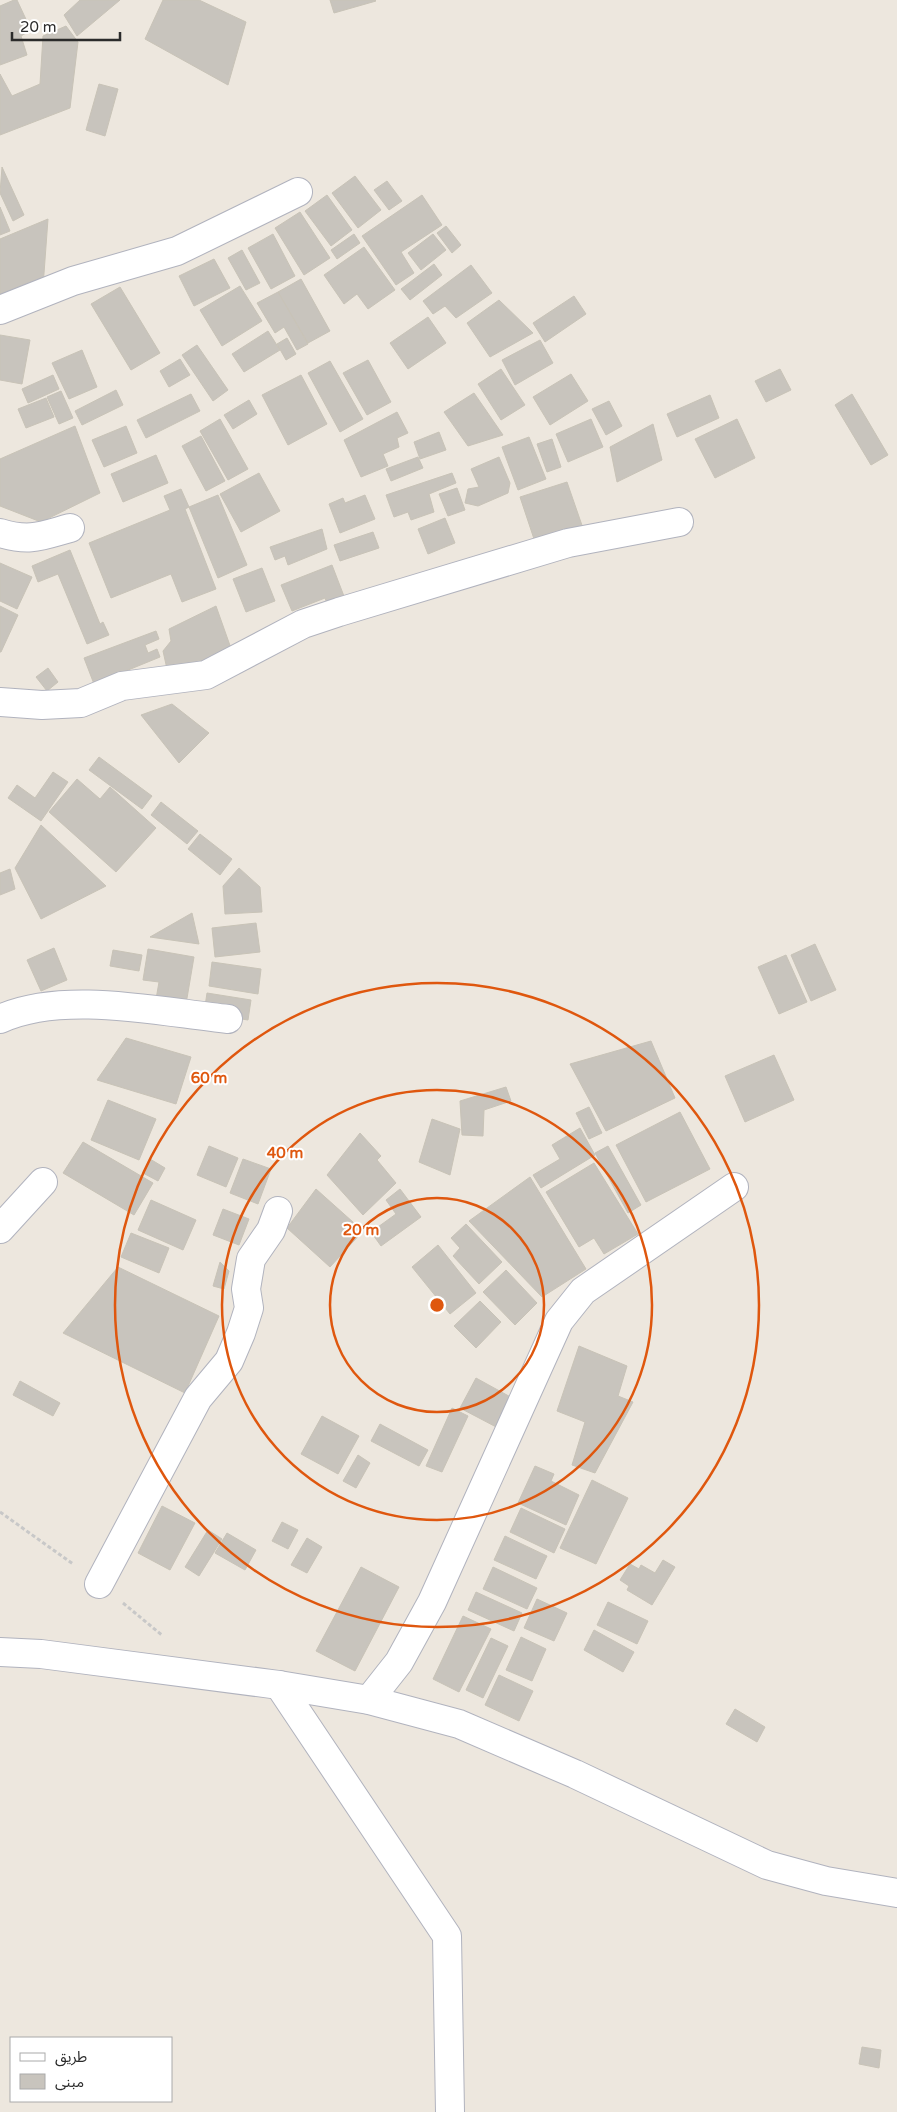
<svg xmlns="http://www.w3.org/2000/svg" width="897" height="2112" font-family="'Varela Round','Noto Sans Arabic',sans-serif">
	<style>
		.building { fill: #c8c4bd; stroke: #c8c3b7 }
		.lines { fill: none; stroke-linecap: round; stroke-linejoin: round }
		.minor-casing { stroke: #b1b3be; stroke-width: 30 }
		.path { stroke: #c8c8c8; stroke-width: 3; stroke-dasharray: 4 2.5; stroke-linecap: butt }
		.minor { stroke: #fff; stroke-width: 28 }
		.ring { fill: none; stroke: #df570e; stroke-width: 2.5 }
		.centre { fill: #df570e; stroke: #fff; stroke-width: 2.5 }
		.ring-label { font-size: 15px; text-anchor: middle; font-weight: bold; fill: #df570e; stroke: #fff; stroke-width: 4; stroke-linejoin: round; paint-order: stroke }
	</style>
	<rect width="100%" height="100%" fill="#ede7de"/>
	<!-- building -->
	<g class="building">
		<polygon points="14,0 17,0 31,30 21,36 27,55 0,65 0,6"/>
		<polygon points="80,0 120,0 77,36 64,15"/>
		<polygon points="163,0 199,0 246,22 228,85 145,39"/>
		<polygon points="330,0 375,0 376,1 334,13"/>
		<polygon points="66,26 78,42 70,108 0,135 0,74 12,96 40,84 43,36"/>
		<polygon points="99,84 118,89 105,136 86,130"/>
		<polygon points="2,167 24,215 13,221 0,193"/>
		<polygon points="355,176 381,210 358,228 332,193"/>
		<polygon points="387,181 402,201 389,210 374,190"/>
		<polygon points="327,195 352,230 331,246 305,211"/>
		<polygon points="422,195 442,225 401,252 414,273 396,285 362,236"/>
		<polygon points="0,207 10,231 0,235"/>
		<polygon points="300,212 330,258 304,275 275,228"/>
		<polygon points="48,219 43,287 0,302 0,239"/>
		<polygon points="446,226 461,245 452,253 437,233"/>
		<polygon points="273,234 295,276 271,289 248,248"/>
		<polygon points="354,234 360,243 337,259 331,250"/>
		<polygon points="433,234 446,250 421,270 408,253"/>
		<polygon points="364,247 395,290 368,309 357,294 344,304 324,275"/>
		<polygon points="242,250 260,283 246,290 228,258"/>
		<polygon points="214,259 230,288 194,306 179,276"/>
		<polygon points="434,264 442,275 410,300 401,289"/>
		<polygon points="471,265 492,293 456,318 445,306 433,314 423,301"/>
		<polygon points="301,279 330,331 308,343 278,292"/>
		<polygon points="240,286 262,321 222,346 200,310"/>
		<polygon points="120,287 160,353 131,370 91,304"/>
		<polygon points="278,292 308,344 297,350 284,327 275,333 257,303"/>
		<polygon points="574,296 586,314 545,342 533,323"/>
		<polygon points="499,300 533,333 490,357 467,323"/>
		<polygon points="428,317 446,343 408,369 390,343"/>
		<polygon points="268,331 280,350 244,372 232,354"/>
		<polygon points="0,335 30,340 22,384 0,380"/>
		<polygon points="287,338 296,354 286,360 277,344"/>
		<polygon points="540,340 553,363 515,385 502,360"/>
		<polygon points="197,345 228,390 213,401 182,355"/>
		<polygon points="82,350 97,387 69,399 52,363"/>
		<polygon points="180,359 190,375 169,387 160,371"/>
		<polygon points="368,360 391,402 367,415 343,373"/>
		<polygon points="330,361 363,419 340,432 308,373"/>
		<polygon points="501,369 525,405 501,420 478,384"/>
		<polygon points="780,369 791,390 766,402 755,381"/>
		<polygon points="571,374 588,401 550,425 533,397"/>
		<polygon points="53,375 59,389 28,403 22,389"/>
		<polygon points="301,375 327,424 288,445 262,395"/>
		<polygon points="116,390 123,405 82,425 75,411"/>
		<polygon points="61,391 73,418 59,424 47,397"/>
		<polygon points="474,393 503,435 468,446 444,412"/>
		<polygon points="191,394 200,411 146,438 137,420"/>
		<polygon points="852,394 888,455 871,465 835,405"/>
		<polygon points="710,395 719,418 677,437 667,414"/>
		<polygon points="46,398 54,417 26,428 18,409"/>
		<polygon points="249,400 257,414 233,429 224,415"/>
		<polygon points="609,401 622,426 606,435 592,409"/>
		<polygon points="397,412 408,433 397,438 399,447 383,454 388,466 361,477 344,440"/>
		<polygon points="220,419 248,469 228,480 200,431"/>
		<polygon points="591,419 603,447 568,462 556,434"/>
		<polygon points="737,419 755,458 715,478 695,439"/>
		<polygon points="653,424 662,460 617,482 610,447"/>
		<polygon points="75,426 100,493 41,522 0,506 0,459"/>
		<polygon points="126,426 137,453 104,467 92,440"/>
		<polygon points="439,432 446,450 420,459 414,442"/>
		<polygon points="201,436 225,481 206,491 182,446"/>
		<polygon points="529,437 546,479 518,490 502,447"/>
		<polygon points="552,439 561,467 547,472 537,444"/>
		<polygon points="156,455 168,483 123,502 111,474"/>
		<polygon points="418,457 423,468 391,481 386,469"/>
		<polygon points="499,457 510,483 508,493 478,506 465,503 468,489 479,487 471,469"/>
		<polygon points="259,473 280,511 241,532 220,494"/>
		<polygon points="452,473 456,483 429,494 434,512 411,520 408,512 394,517 386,495"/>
		<polygon points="567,482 585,534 551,545 548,534 534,539 520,497"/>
		<polygon points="457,488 465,510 448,516 439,494"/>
		<polygon points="181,489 189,507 185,509 216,589 182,602 171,574 111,598 89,543 170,510 164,496"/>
		<polygon points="218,495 247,565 218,578 189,507"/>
		<polygon points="365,495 375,519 340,533 329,504 343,498 345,503"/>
		<polygon points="445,518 455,543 428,554 418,529"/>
		<polygon points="322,529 327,549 288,565 285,556 275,560 270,547"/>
		<polygon points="373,532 379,548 340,561 334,545"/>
		<polygon points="70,550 100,624 103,622 109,635 87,644 58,574 38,582 32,566"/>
		<polygon points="0,563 32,577 17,609 0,601"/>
		<polygon points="332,565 347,604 330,611 325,598 292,611 281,585"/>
		<polygon points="262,568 275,601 246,612 233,579"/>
		<polygon points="0,606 18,615 1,652 0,652"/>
		<polygon points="216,606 233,654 171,673 167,669 163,651 171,641 169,629"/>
		<polygon points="156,631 159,639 145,645 148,653 157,649 160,657 94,684 84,658"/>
		<polygon points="48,668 58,682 47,691 36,677"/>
		<polygon points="172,704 209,733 179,763 141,715"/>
		<polygon points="99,757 152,796 142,809 89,770"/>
		<polygon points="53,772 68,782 41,821 8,798 17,785 35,798"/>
		<polygon points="77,779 100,799 110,787 156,828 116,872 49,812"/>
		<polygon points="161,802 198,831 187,844 151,815"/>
		<polygon points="41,825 106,886 41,919 15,868"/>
		<polygon points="200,834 232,859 220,875 188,849"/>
		<polygon points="239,868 260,887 262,912 225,914 223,886"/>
		<polygon points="10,869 15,889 0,895 0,873"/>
		<polygon points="192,913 199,944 150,937"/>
		<polygon points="256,923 260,952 215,957 212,928"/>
		<polygon points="815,944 836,990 811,1001 791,955"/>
		<polygon points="54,948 67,980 41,991 27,960"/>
		<polygon points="148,949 194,957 185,1010 155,1005 159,982 143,980"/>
		<polygon points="113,950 142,955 139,971 110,966"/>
		<polygon points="786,955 807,1002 779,1014 758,967"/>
		<polygon points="212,962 261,969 258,994 209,986"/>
		<polygon points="207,993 251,1000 248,1020 204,1013"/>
		<polygon points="126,1038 191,1057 176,1104 97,1080"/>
		<polygon points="651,1041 675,1098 606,1131 570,1064"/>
		<polygon points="774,1055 794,1100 745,1122 725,1076"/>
		<polygon points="506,1087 511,1101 484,1110 483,1136 462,1135 460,1101"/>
		<polygon points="108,1100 156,1119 139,1160 91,1140"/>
		<polygon points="589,1107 602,1133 589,1139 576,1113"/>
		<polygon points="680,1112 710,1169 646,1202 616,1145"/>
		<polygon points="432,1119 460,1129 450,1175 419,1162"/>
		<polygon points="580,1128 595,1155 541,1188 533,1175 560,1159 552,1145"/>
		<polygon points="360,1133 381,1156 377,1160 396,1183 363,1215 327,1175"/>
		<polygon points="83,1142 153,1183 134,1215 63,1173"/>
		<polygon points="209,1146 238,1158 226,1187 197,1175"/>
		<polygon points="608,1146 641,1205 628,1213 595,1153"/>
		<polygon points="150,1159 165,1168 158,1181 143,1173"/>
		<polygon points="243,1159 271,1169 258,1204 230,1193"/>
		<polygon points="594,1163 638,1234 604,1254 594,1238 579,1247 546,1192"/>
		<polygon points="530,1177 586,1269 542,1297 469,1221"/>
		<polygon points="316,1189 363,1231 330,1267 287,1228"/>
		<polygon points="400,1189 421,1217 381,1246 371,1232 396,1214 386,1200"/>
		<polygon points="151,1200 196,1220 183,1250 138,1230"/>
		<polygon points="223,1209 249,1219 239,1245 213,1235"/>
		<polygon points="466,1224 502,1262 479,1284 453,1256 460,1248 451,1238"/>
		<polygon points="131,1233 169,1248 159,1273 121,1257"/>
		<polygon points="438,1245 476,1293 450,1314 412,1267"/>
		<polygon points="220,1262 229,1271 224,1289 213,1286"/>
		<polygon points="118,1267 219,1316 185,1393 63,1333"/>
		<polygon points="506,1270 537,1303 515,1325 483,1292"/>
		<polygon points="480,1301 501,1322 476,1348 454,1326"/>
		<polygon points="579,1346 627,1366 618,1396 633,1402 595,1473 572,1465 585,1422 557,1411"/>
		<polygon points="476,1378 516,1400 500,1429 460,1408"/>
		<polygon points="20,1381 60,1403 53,1416 13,1395"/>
		<polygon points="452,1408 468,1416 442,1472 426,1466"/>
		<polygon points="322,1416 359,1436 338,1474 301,1454"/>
		<polygon points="380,1424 428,1450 419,1466 371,1441"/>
		<polygon points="358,1455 370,1463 356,1488 343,1481"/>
		<polygon points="535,1466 554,1474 551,1481 579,1495 566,1525 518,1503"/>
		<polygon points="592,1480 628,1498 596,1564 560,1548"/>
		<polygon points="162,1506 195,1523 170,1570 138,1553"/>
		<polygon points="521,1508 565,1529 554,1553 510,1532"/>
		<polygon points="282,1522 298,1530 288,1549 272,1541"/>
		<polygon points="208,1530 222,1539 199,1576 185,1567"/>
		<polygon points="227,1533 256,1550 245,1570 215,1553"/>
		<polygon points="505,1536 547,1556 536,1579 494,1560"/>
		<polygon points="307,1538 322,1547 307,1573 291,1565"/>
		<polygon points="663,1560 675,1567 652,1605 627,1590 629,1586 620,1580 630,1564 639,1569 641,1565 655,1573"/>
		<polygon points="361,1567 399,1587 355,1671 316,1651"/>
		<polygon points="493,1567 537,1588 527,1609 483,1589"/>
		<polygon points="476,1592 522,1613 514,1631 468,1610"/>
		<polygon points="537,1599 567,1613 554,1641 524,1628"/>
		<polygon points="608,1602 648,1621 637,1644 597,1625"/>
		<polygon points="463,1616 491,1629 459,1692 433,1679"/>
		<polygon points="594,1630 634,1652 623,1672 584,1650"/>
		<polygon points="521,1637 546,1649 532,1681 506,1670"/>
		<polygon points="491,1638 508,1646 483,1698 466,1690"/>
		<polygon points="499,1675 533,1691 519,1721 485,1705"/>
		<polygon points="735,1709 765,1727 757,1742 726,1724"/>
		<polygon points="862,2047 881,2050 879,2068 859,2064"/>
	</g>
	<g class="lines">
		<!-- minor casing -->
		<g class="minor-casing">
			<g id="minor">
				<polyline points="0,310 73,281 177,251 298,192"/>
				<path d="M0 533C30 542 41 536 70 528"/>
				<polyline points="0,702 42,705 81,703 122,686 206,675 303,624 339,612 568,543 679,522"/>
				<path d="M0 1019C63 990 160 1012 228 1019"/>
				<polyline points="0,1229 43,1182"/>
				<polyline points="99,1584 198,1398 229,1361 241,1333 249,1308 246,1289 251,1259 271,1230 278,1211"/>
				<polyline points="0,1652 41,1654 279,1685 369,1700 459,1724 575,1774 767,1865 826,1881 897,1893"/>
				<polyline points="279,1685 447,1936 450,2112"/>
				<polyline points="369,1700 399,1662 432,1602 559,1321 583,1291 734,1187"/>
			</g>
		</g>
		<!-- path -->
		<g class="path">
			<polyline points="0,1512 73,1564"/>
			<polyline points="123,1603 163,1636"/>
		</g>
		<!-- minor -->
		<use href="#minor" class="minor"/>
	</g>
	<!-- distance rings -->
	<g class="ring">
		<circle cx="437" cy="1305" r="107"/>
		<circle cx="437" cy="1305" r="215"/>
		<circle cx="437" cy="1305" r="322"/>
	</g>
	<circle cx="437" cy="1305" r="8" class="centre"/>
	<g class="ring-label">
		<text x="209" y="1083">60 m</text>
		<text x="285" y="1158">40 m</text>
		<text x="361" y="1235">20 m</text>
	</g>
	<!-- legend -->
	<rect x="10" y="2037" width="162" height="65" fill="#ffffff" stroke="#aaaaaa"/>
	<rect x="20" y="2053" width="25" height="8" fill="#ffffff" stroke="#aaaaaa"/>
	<text x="55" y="2062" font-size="15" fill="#2b2b2b">طريق</text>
	<rect x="20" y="2074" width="25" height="15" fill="#c8c4bd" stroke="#aaaaaa"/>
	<text x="55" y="2087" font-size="15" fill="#2b2b2b">مبنى</text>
	<!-- scale -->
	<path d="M12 32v8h108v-8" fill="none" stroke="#2b2b2b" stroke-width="2.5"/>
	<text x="20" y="32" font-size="15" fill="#2b2b2b" stroke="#ffffff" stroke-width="4" paint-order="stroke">20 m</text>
</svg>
